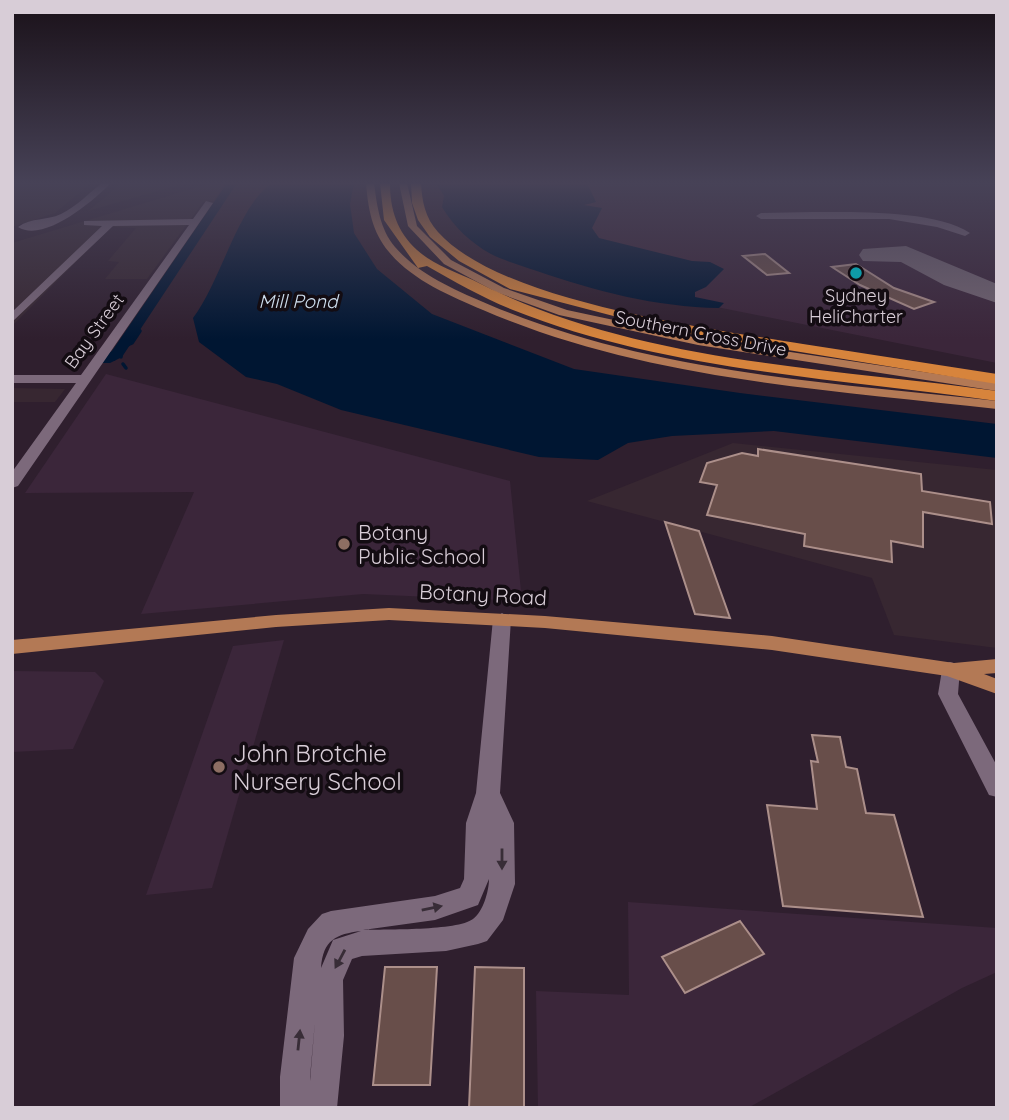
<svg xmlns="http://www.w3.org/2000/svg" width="1009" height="1120" font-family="Quicksand,sans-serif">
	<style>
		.built { fill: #3b263a }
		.industrial { fill: #372731 }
		.water { fill: #001632 }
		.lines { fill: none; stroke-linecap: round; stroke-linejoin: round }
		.stream { stroke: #001632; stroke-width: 3.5 }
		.canal { fill: #001632; fill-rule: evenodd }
		.taxiway { fill: #726471; fill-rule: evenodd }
		.building { fill: #684e4a; stroke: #ac8f8a; stroke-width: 2 }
		.minor { fill: #7c697b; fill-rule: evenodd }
		.major { fill: #b37955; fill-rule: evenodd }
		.highway { fill: #d7843c; fill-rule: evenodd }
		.oneway { fill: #382d37 }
		.culture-dot { fill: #0f9aa8; stroke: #130c12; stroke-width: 2.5 }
		.education-dot { fill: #8d6e63; stroke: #130c12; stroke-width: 2.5 }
		.labels { text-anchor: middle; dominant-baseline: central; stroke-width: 7; stroke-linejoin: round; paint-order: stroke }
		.far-poi-label { font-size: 18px; fill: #d8cdd7; stroke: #130c12 }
		.far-street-label { font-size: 18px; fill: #d8cdd7; stroke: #130c12 }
		.far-water-label { font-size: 19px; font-style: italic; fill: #d0e0f0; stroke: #130c12 }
		.poi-label { font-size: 21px; fill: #d8cdd7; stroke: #130c12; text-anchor: start }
		.street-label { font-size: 21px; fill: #d8cdd7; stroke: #130c12 }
		.near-poi-label { font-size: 24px; fill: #d8cdd7; stroke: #130c12; text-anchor: start }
	</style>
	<rect width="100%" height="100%" fill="#2f1f2e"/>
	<!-- built -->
	<g class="built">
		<polygon points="454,183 997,183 997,363 592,282"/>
		<polygon points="106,374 510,481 522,601 363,594 141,614 194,492 25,493"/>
		<polygon points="284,640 212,888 146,895 233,646"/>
		<polygon points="12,671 95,672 104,681 73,749 12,752"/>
		<polygon points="628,902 997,928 997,972 962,988 748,1108 538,1108 536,991 629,995"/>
	</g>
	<!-- industrial -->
	<g class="industrial">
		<polygon points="12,183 91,183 55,213 12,227"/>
		<polygon points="122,183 186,183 88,211"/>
		<polygon points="211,183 225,183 214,201 203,202 147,279 105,279 119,262 108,261 136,228 111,227 12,326 12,243"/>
		<polygon points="12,388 65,389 55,402 12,402"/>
		<polygon points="733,443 997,470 997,648 894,635 872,578 587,501"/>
	</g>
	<!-- water -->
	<g class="water">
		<path d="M272 183H354L350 204 354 233 377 269 432 314 574 369 740 393 997 424V458L774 431 672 436 628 443 598 460 539 457 341 410 277 384 246 377 199 342 193 318C220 283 239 204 272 183Z"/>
		<path d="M436 183H587L596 202 584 205 602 208 592 228 599 238 692 261 710 262 724 269 706 287 695 292V297L724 303 719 308C656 307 595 291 537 271 522 266 505 261 491 254 471 243 454 227 442 207L444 196Z"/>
	</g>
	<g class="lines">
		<!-- stream -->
		<g class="stream">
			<polyline points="121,357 121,348 132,343 140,331 135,326"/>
			<polyline points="114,359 117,354"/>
			<polyline points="123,364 126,368"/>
		</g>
		<!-- canal -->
		<polygon class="canal" points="227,183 237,183 122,357 110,363 100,363 100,357 112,351"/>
		<!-- taxiway -->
		<polygon class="taxiway" points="906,246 997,284 997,303 944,285 901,262 863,261 859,255 863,249"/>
	</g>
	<!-- building -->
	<g class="building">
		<polygon points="765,254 789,273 767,275 743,256"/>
		<polygon points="856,264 894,288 934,302 914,309 860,285 832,267"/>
		<polygon points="758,449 921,474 922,491 990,502 992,524 923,512 923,547 891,541 892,562 804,546 805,534 707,515 717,485 700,482 707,463 742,453 758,456"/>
		<polygon points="665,522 699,531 730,618 695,614"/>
		<polygon points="812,735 840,737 846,767 857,769 866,813 894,815 923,917 783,906 767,805 817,809 811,761 818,762"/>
		<polygon points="740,921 764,954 685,993 662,957"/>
		<polygon points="385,967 437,967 430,1085 373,1085"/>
		<polygon points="475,967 524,968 524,1108 469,1108"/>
	</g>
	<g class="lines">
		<!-- minor -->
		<g class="minor">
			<path d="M102 183H111C92 202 44 243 18 227 32 217 46 221 61 214 76 207 89 193 102 183Z"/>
			<polygon points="206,201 213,203 18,486 12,488 12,472 76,383 12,383 12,375 81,375 189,225 113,226 12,322 12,312 102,226 84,225 84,221 193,219"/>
			<path d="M813 212C854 212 936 210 970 233L965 236 937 227 889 219H761L756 216 761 213Z"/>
			<polygon points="857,289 873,296 867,299 853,294 853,290"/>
			<path d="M502 613 511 619 500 793 514 823 515 884 503 920 487 941 478 944 446 951 362 956 352 959 343 980 344 1036 337 1108H280V1077L294 958 308 929 322 914 331 911 435 896 460 888 464 879 466 823 476 793 493 619ZM489 879C489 891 483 912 473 919 457 931 386 929 363 930L435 920 478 905ZM361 931 333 940 321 968C323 940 336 934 361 931ZM315 1021 310 1081V1077Z"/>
			<polygon points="950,662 957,664 960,669 958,694 997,766 997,797 989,795 938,694 943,664"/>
		</g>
		<!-- major -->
		<g class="major">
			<path d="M366 183H374C377 206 380 229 395 247 419 275 457 291 490 305 651 373 825 382 997 401V409C823 389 646 380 483 310 450 296 412 280 389 252 372 232 368 208 366 183Z"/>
			<polygon points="399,183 407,183 417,226 451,260 504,288 567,310 698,338 997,383 997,391 698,345 559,315 496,292 444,264 408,226"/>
			<polygon points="389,608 545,616 772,636 954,663 997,659 997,673 984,674 997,679 997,694 947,676 772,650 545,628 389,620 276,627 12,654 12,640 276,615"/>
		</g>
		<!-- highway -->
		<g class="highway">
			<path d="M380 183H390C390 209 397 232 417 250 431 263 455 272 473 280 633 363 822 367 997 391V401C835 378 666 371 513 310 483 298 455 282 427 266L418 268 384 220Z"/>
			<path d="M411 183H421C422 201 425 218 438 232 500 302 711 329 803 344 868 354 932 364 997 374V384L671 331 510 289 459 261 430 237 418 220 412 203Z"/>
		</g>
	</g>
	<!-- one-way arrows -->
	<defs><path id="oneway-solid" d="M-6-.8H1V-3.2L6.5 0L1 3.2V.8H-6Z" transform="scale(1.75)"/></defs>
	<g class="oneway">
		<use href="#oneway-solid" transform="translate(502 859) rotate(90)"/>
		<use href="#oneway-solid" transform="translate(432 908) rotate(-12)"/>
		<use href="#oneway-solid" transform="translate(340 959) rotate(118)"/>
		<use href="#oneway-solid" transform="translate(299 1040) rotate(-84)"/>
	</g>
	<!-- sky -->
	<linearGradient id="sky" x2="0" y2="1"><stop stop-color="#1a1119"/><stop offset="0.54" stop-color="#474257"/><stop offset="1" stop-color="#474257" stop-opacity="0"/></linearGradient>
	<rect width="1009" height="339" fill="url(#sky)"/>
	<!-- markers -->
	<circle class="culture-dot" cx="856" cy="273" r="7"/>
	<g class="education-dot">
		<circle cx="344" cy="544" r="7"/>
		<circle cx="219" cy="767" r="7"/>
	</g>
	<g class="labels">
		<!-- far-poi labels -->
		<g class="far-poi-label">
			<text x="856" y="295">Sydney<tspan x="856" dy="21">HeliCharter</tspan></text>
		</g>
		<!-- far-street labels -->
		<g class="far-street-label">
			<text transform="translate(94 331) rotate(-54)">Bay Street</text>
			<text transform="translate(701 333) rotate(11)">Southern Cross Drive</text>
		</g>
		<!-- far-water labels -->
		<g class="far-water-label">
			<text x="298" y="301">Mill Pond</text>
		</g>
		<!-- poi labels -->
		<g class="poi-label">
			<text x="358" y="532">Botany<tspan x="358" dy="24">Public School</tspan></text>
		</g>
		<!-- street labels -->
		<g class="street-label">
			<text transform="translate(483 594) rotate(3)">Botany Road</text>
		</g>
		<!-- near-poi labels -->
		<g class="near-poi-label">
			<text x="233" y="753">John Brotchie<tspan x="233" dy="28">Nursery School</tspan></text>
		</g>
	</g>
	<!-- border -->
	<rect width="1009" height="1120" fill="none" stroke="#d8cdd7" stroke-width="28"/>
</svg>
